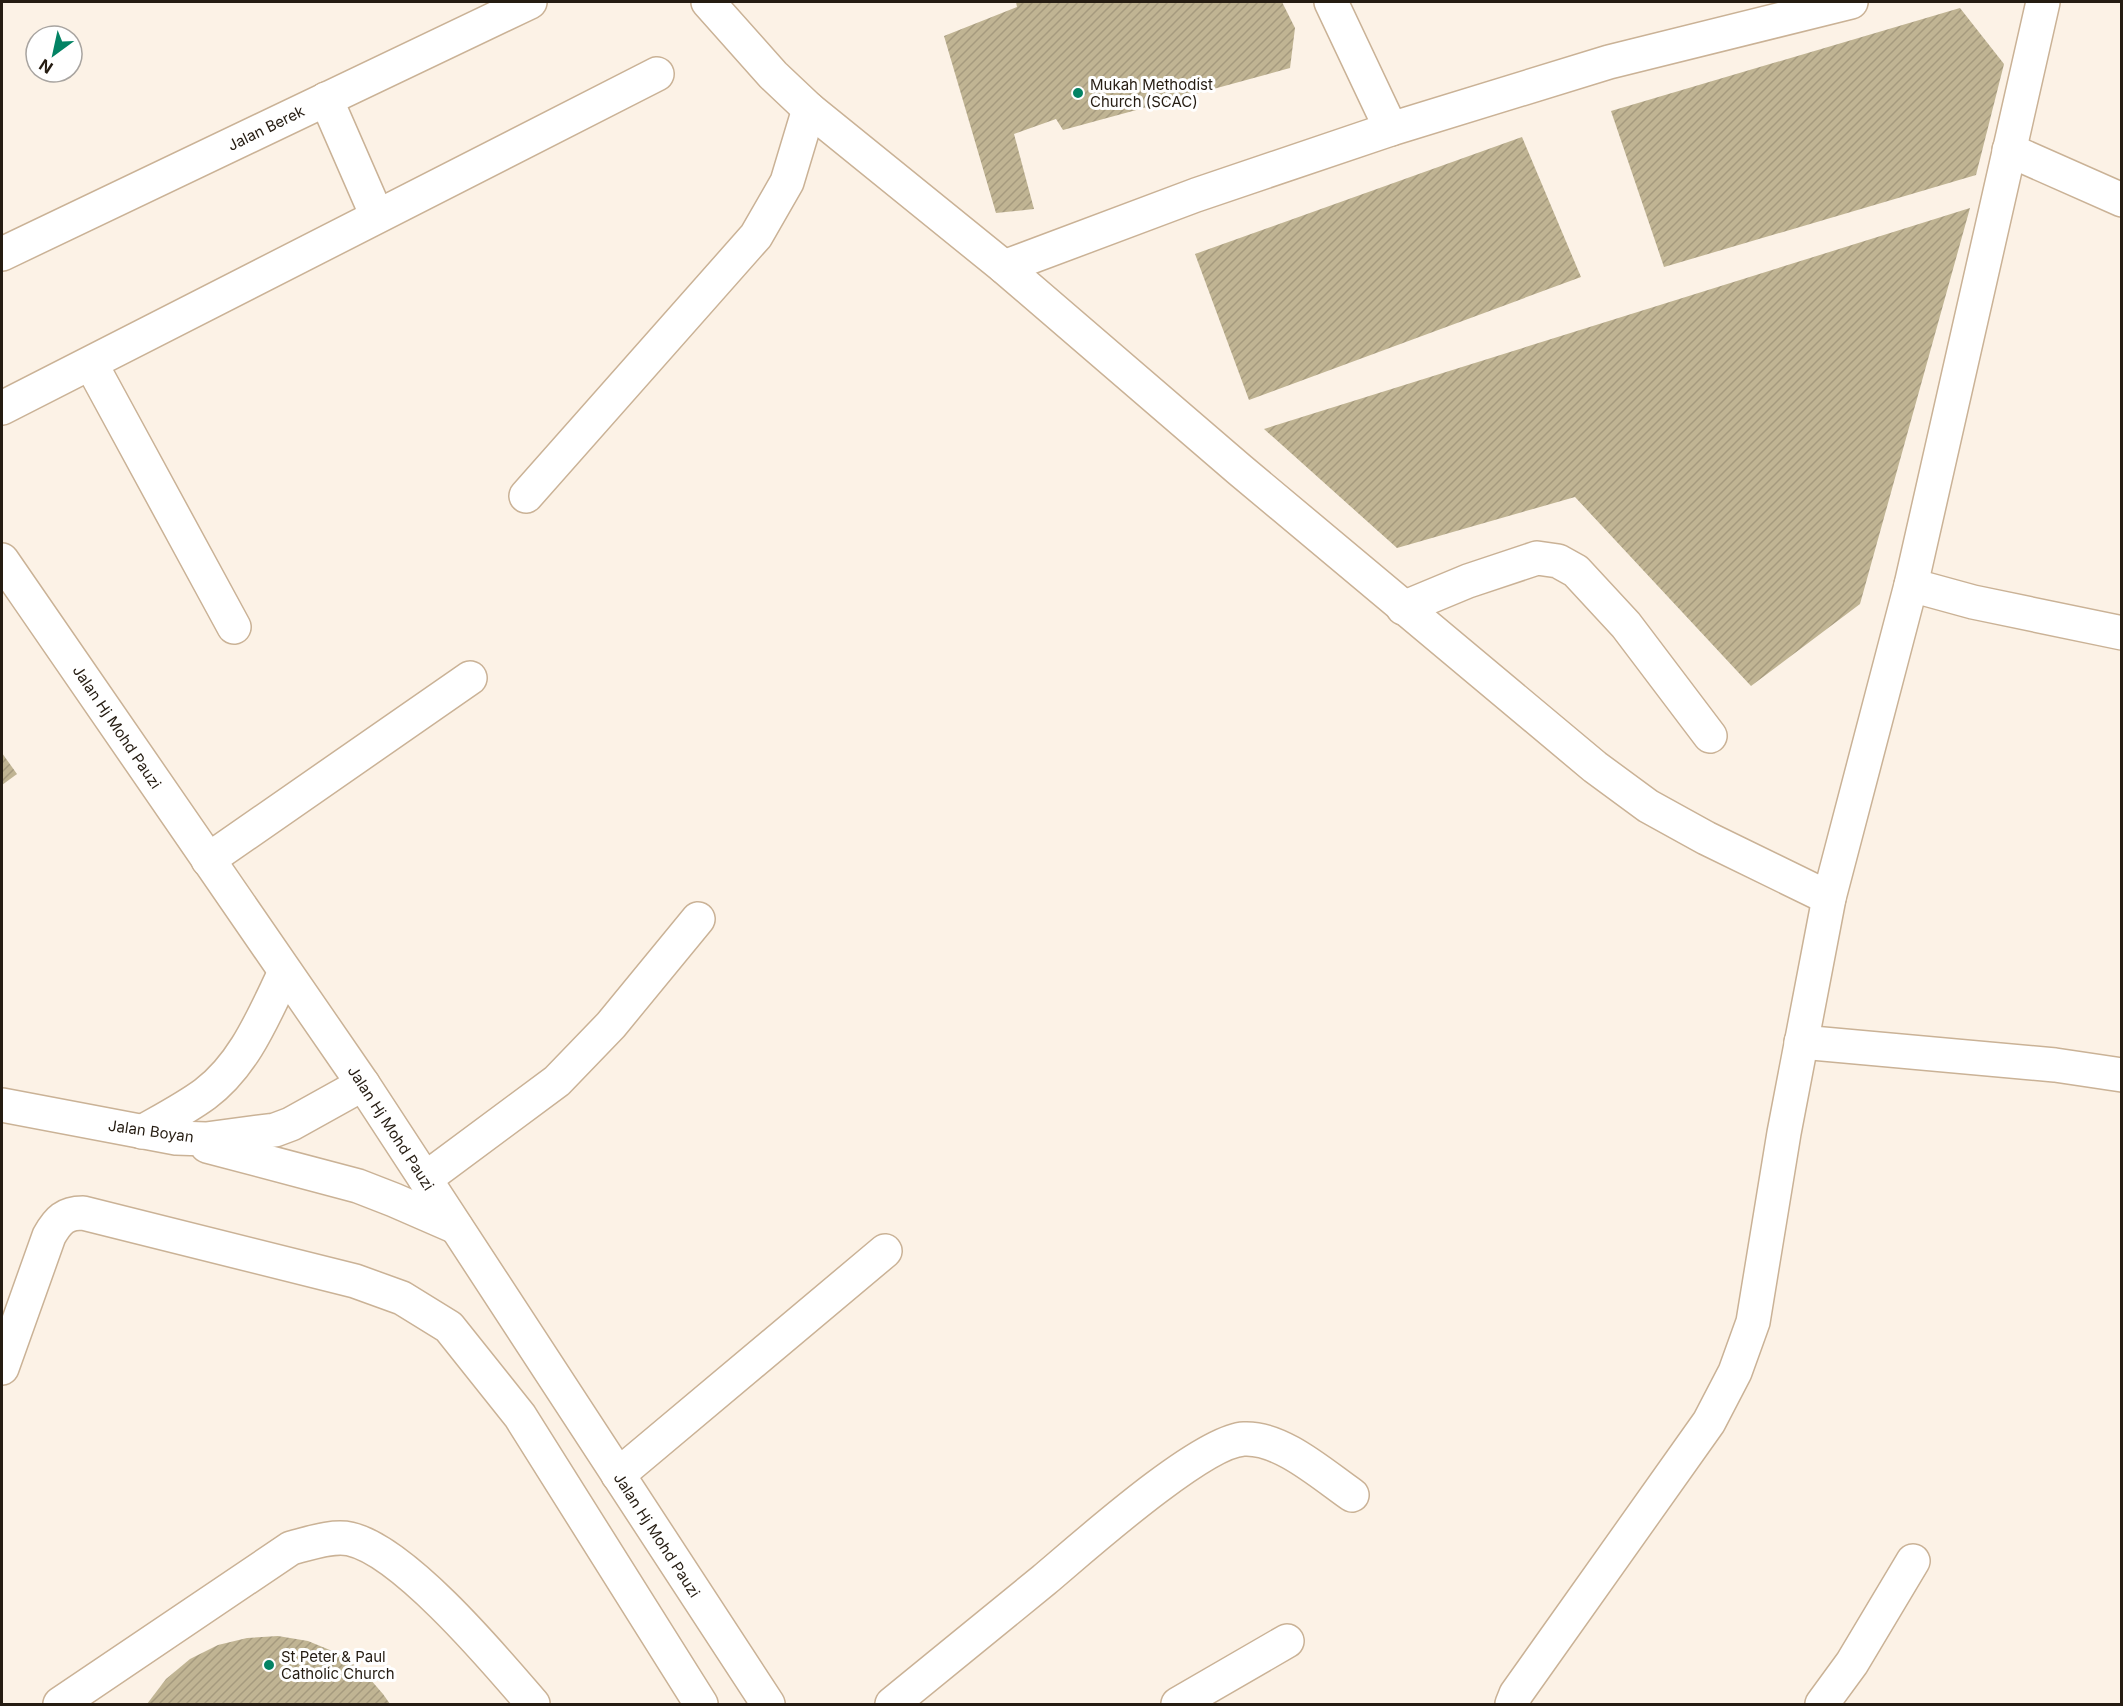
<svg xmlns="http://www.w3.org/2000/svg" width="2123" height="1706" font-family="Inter,sans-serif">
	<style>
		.building { fill: url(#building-hatch) }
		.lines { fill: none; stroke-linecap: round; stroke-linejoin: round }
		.minor-casing { stroke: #cab296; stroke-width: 36 }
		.minor { stroke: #fff; stroke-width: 33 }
		.poi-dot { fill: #038364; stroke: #fff; stroke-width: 2 }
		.labels { text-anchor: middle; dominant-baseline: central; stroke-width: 6; stroke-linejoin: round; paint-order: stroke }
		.poi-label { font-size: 15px; fill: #251c12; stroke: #fff; text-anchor: start }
		.street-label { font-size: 15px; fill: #251c12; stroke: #fff }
	</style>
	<defs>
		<pattern id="building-hatch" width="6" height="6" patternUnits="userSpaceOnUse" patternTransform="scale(1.5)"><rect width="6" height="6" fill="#c0b493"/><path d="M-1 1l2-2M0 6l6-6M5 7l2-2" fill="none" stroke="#a59a7e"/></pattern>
	</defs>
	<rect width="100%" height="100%" fill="#fcf2e6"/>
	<!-- building -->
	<g class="building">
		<polygon points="1016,2 1282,2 1295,28 1290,68 1063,130 1056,119 1014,134 1034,209 996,213 944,36 1017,7"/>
		<polygon points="1960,8 2004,64 1976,175 1664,267 1611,111"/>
		<polygon points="1522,137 1581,277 1249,400 1195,254"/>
		<polygon points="1970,208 1860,604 1751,686 1575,497 1397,548 1264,429"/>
		<polygon points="2,753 17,774 2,785"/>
		<polygon points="278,1636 308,1641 337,1653 363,1671 383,1694 390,1704 147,1704 166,1679 190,1659 218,1645 247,1638"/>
	</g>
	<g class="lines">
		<!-- minor casing -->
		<g class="minor-casing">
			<g id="minor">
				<polyline points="708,2 773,75 809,109 1004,267 1240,470 1595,767 1648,806 1706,838 1829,898"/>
				<polyline points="1331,2 1391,129"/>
				<polyline points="326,99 377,216"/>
				<polyline points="2009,150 2122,200"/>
				<polyline points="2,254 530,2"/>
				<polyline points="1004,267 1196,195 1391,129 1609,62 1851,2"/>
				<polyline points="91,364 234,627"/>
				<polyline points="2,408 657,74"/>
				<polyline points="526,496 756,236 787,182 809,109"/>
				<polyline points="2,560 363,1084 768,1704"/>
				<polyline points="1911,585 1973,602 2122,633"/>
				<polyline points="1403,608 1468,581 1537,558 1558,561 1576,571 1626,625 1710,736"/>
				<polyline points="208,860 470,678"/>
				<polyline points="1801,1042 2055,1065 2122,1075"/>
				<polyline points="2,1105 176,1138 206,1139 275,1130 291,1124 363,1084"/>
				<path d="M142 1132C163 1120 186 1108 205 1094 245 1064 264 1015 285 972"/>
				<polyline points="207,1146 358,1186 394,1200 456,1227"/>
				<polyline points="425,1179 557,1081 611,1025 698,919"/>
				<path d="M2 1368 49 1236C58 1220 65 1213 83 1213L355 1281 402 1298 449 1327 520 1416 701 1704"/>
				<polyline points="618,1475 885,1251"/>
				<path d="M60 1704 291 1548C308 1544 332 1535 350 1539 404 1551 496 1661 533 1704"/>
				<path d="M892 1704C943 1663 993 1621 1044 1580 1081 1549 1201 1441 1244 1439 1281 1437 1323 1475 1352 1495"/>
				<polyline points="1178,1704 1287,1641"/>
				<polyline points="1512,1704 1516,1694 1709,1422 1735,1372 1753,1322 1784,1133 1829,898 1911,585 2043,2"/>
				<polyline points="1822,1704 1852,1663 1913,1561"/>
			</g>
		</g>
		<!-- minor -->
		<use href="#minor" class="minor"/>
	</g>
	<!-- markers -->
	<g class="poi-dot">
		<circle cx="1078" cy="93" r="6"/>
		<circle cx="269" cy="1665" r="6"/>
	</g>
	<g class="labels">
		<!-- poi labels -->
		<g class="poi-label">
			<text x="1090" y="84">Mukah Methodist<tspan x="1090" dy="17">Church (SCAC)</tspan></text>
			<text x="281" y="1656">St Peter &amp; Paul<tspan x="281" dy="17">Catholic Church</tspan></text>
		</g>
		<!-- street labels -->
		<g class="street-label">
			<text transform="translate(266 128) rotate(-26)">Jalan Berek</text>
			<text transform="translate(117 727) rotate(56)">Jalan Hj Mohd Pauzi</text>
			<text transform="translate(391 1128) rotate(57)">Jalan Hj Mohd Pauzi</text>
			<text transform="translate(151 1131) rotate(8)">Jalan Boyan</text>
			<text transform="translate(657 1535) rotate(57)">Jalan Hj Mohd Pauzi</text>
		</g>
	</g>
	<!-- border -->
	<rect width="2123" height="1706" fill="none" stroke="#251c12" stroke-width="6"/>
	<!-- north arrow -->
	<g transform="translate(54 54) rotate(213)"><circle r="28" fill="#ffffff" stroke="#a8a4a0" stroke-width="1.5"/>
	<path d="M0-4.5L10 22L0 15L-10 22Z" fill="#038364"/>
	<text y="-9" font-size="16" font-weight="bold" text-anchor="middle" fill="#251c12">N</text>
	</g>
</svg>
